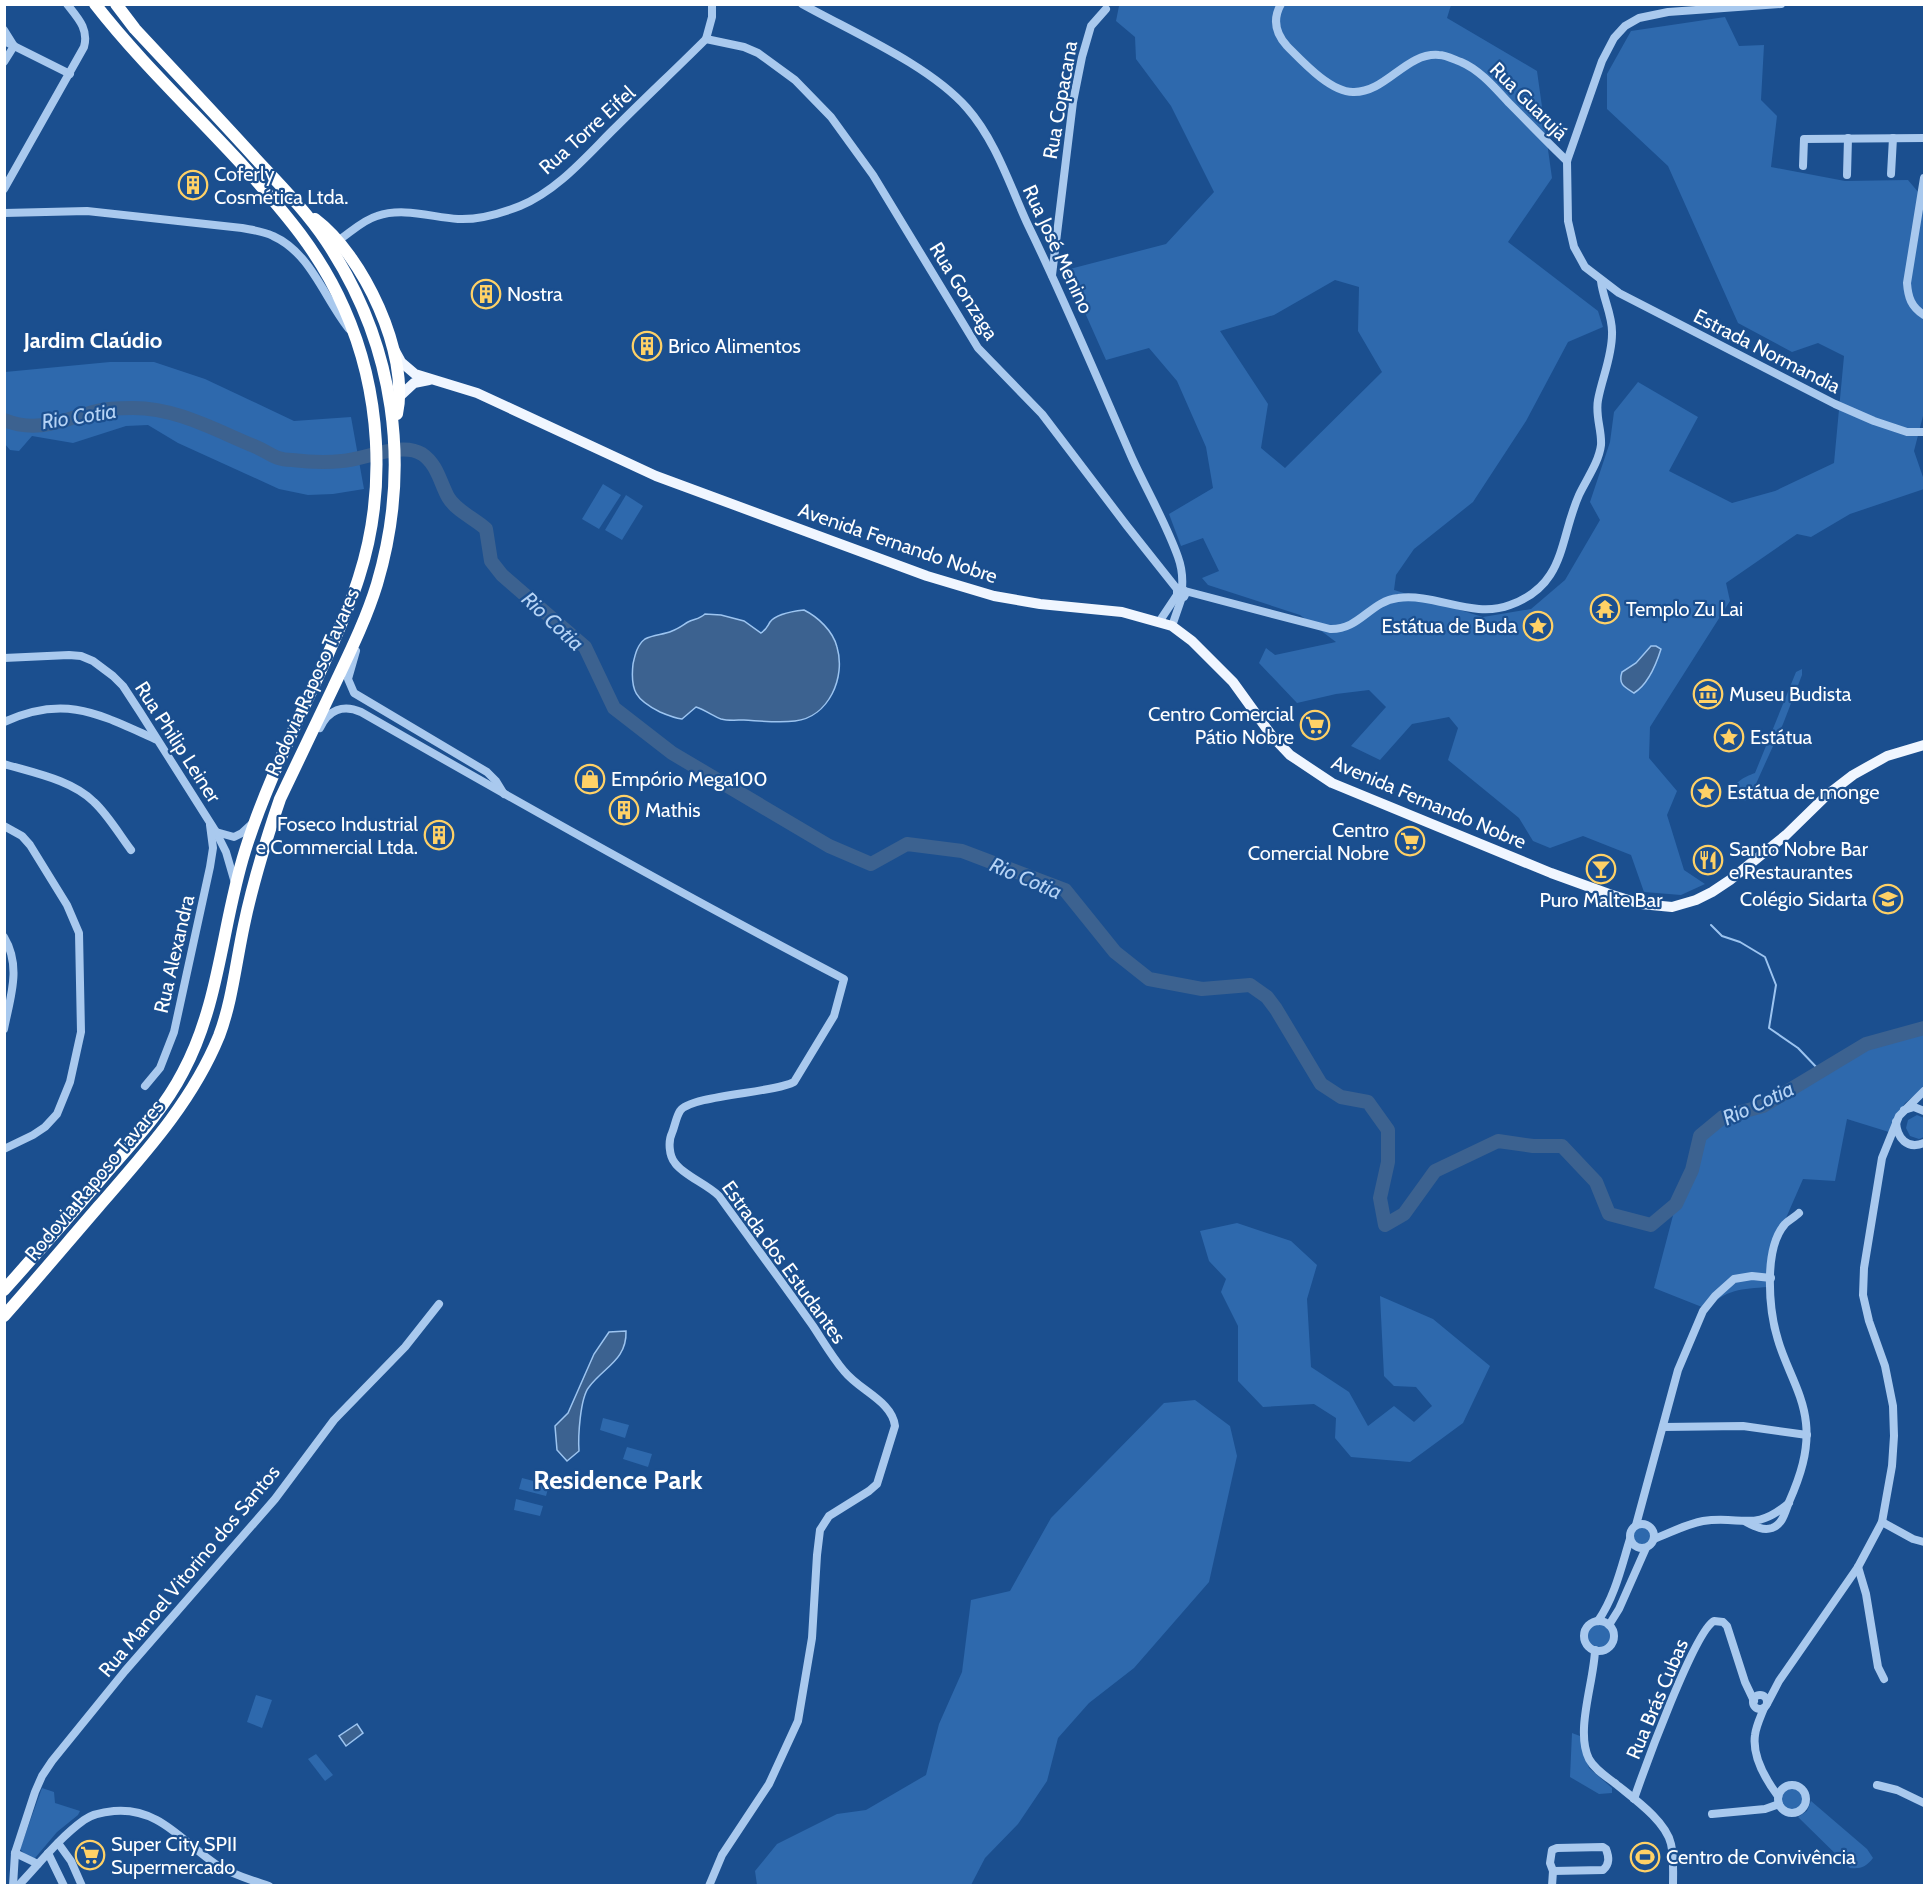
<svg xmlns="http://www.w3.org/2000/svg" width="1929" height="1890" font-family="Cabin,sans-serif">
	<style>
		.green { fill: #2e69ad; fill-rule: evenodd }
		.water { fill: #3c6290; stroke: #9cc4f0; stroke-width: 1.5 }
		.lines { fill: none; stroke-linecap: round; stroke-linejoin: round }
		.stream { stroke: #9cc4f0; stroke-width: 2 }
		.river { stroke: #3c6290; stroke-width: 14 }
		.minor { stroke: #a9c9ee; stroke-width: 8 }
		.major { stroke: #f0f6ff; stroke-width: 10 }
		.highway { stroke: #fff; stroke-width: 12 }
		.labels { text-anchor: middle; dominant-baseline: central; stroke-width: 4.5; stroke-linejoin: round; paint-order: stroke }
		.street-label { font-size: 20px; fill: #fff; stroke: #1b4f8f }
		.poi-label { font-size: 20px; fill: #fff; stroke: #1b4f8f; text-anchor: start }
		.water-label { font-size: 21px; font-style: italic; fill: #b5d3f5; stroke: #1b4f8f }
		.quarter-label { font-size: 22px; font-weight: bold; fill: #fff; stroke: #1b4f8f }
		.district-label { font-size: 26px; font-weight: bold; fill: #fff; stroke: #1b4f8f }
	</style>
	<rect width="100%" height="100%" fill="#1b4f8f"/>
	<!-- green -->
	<g class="green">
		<path d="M1113 5H1451L1447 18 1537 71 1552 178 1508 242 1598 311 1603 327 1568 342 1526 421 1473 502 1414 549 1396 575 1394 590 1483 617 1531 609 1565 580 1600 520 1590 502 1610 442 1614 412 1638 382 1698 417 1669 471 1732 503 1775 491 1834 463 1844 356 1818 343 1792 352 1738 323 1668 166 1607 109V74L1631 31 1725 17 1739 46 1764 45 1761 100 1777 116 1771 167 1845 181 1908 180 1924 199V412L1914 451 1924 480V489L1850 514 1811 537 1797 534 1726 583 1730 601 1650 727 1649 758 1677 791 1667 815 1684 870 1705 884 1681 895 1644 892 1631 855 1583 836 1550 848 1533 841 1519 818 1448 760 1458 728 1449 717 1412 724 1380 760 1351 746 1386 707 1369 690 1336 694 1297 703 1259 663 1266 648 1275 655 1336 642 1300 615 1208 585 1202 578 1219 571 1203 538 1181 546 1169 514 1213 488 1206 447 1177 381 1149 348 1106 360 1066 270 1166 244 1214 192 1171 106 1136 59 1135 37 1116 21 1119 6ZM1335 280 1359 287 1358 331 1382 372 1285 468 1261 448 1268 404 1220 331 1274 315Z"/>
		<polygon points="110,362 154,362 205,379 294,421 351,417 364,489 333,494 308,495 279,489 178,443 148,425 126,426 73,443 32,436 19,451 10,450 5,444 5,372"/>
		<polygon points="603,484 621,495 599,529 582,519"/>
		<polygon points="626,495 643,506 622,540 605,530"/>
		<path d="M1802 669V675L1783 724 1750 797 1745 801 1733 800C1729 784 1742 778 1755 773L1796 672Z"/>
		<path d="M1924 1028V1088L1905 1103 1889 1132 1847 1119 1835 1181 1803 1179 1779 1234 1768 1287C1742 1289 1725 1289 1707 1309L1654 1288 1676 1204 1692 1170 1700 1136 1723 1117 1763 1106 1866 1044Z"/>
		<polygon points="1917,1115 1924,1118 1924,1137 1919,1139 1910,1136 1906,1128 1908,1120"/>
		<polygon points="1237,1223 1291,1241 1317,1265 1307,1299 1311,1367 1349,1392 1368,1426 1394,1406 1414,1422 1432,1406 1416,1387 1394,1386 1384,1376 1380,1296 1433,1319 1490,1366 1463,1423 1410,1462 1351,1457 1335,1438 1336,1418 1314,1404 1263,1407 1238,1381 1238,1326 1221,1292 1226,1279 1209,1261 1200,1231"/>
		<polygon points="1195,1400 1230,1426 1237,1456 1209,1582 1134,1668 1089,1703 1058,1738 1047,1781 1018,1824 985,1858 971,1885 757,1885 755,1871 777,1844 837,1814 866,1810 926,1775 939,1724 962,1672 971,1600 1010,1591 1051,1518 1164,1403"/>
		<polygon points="603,1418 629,1425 625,1438 600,1430"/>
		<polygon points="627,1447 652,1454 648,1467 623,1459"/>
		<polygon points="522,1478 549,1485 546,1496 519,1489"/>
		<polygon points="516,1499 543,1506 540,1516 514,1510"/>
		<circle cx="1642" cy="1536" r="12"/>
		<circle cx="1599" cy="1636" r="15"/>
		<polygon points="256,1695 272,1700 262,1728 247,1722"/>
		<polygon points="1572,1733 1580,1736 1589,1768 1612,1788 1612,1793 1599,1794 1570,1777"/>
		<polygon points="316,1754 333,1775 325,1781 308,1759"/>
		<polygon points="42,1788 54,1792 55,1803 80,1811 78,1815 57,1832 35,1858 30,1859 20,1849"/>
		<circle cx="1792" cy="1799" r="11"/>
		<path d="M1811 1801 1867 1849 1873 1858C1866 1867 1861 1869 1850 1868L1798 1817 1807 1811Z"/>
	</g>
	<!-- water -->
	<g class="water">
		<path d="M804 610C818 617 833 631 837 647 846 677 829 717 795 721 778 723 761 721 744 720 737 720 728 721 721 719 715 717 705 710 696 707L682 719C674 718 667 715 660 712 636 700 630 691 633 664 635 655 637 645 645 639 654 634 663 635 672 631 678 629 683 625 688 622 694 619 700 619 705 614L721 615 744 621 761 633C767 629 767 627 770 622 776 614 795 611 804 610Z"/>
		<path d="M1651 646H1656L1661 649C1656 665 1647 685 1634 693 1624 687 1618 684 1622 672L1636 663Z"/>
		<path d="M626 1331C627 1360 604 1367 589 1387 580 1398 578 1437 579 1451L567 1461 557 1450 555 1426 568 1413 594 1354 609 1332Z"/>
		<polygon points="357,1724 363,1733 346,1746 339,1736"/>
	</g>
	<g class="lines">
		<!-- stream -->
		<polyline class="stream" points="1711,925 1722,936 1740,942 1765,957 1776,985 1769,1028 1798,1048 1820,1071"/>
		<!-- river -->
		<path class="river" d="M4 420C39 434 64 419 97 411 108 408 122 408 133 408 177 408 215 430 254 446 271 453 272 459 292 460 308 462 325 463 342 461 364 460 401 441 422 454 437 464 440 482 448 497 456 511 474 518 486 529L491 561 502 575 585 647 614 708 672 753 829 846 871 864 907 844 962 851 1065 890 1115 952 1149 979 1202 989 1250 985 1267 997 1276 1009 1321 1084 1341 1097 1368 1102 1388 1130V1162L1380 1198 1385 1225 1404 1214 1435 1171 1498 1141 1533 1146H1562L1596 1182 1609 1214 1651 1225 1676 1204 1692 1170 1700 1136 1723 1117 1763 1106 1866 1044 1924 1028"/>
		<!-- minor -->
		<g class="minor">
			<path d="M1281 4C1272 20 1276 34 1287 46 1302 61 1330 92 1353 92 1386 93 1406 52 1439 55 1446 55 1455 60 1461 62 1480 70 1495 88 1509 103 1528 122 1547 142 1567 161"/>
			<polyline points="1781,4 1668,12 1639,18 1625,26 1614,38 1602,61 1567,161 1568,221 1574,247 1585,267 1619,293 1835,404 1874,421 1907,432 1924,432"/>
			<polyline points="4,30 14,46"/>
			<path d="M706 39 744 47 758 53 795 80 831 117 873 175 978 348 1042 414 1127 526 1177 589V595L1181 598 1184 597 1186 593 1182 588C1183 576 1182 568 1178 557 1166 523 1147 491 1132 458 1098 380 1065 301 1028 225 1010 186 996 141 967 108 929 65 854 33 802 4"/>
			<polyline points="4,41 70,74"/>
			<polyline points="4,62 14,46"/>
			<polyline points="1803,166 1804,139 1924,138"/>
			<polyline points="1891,174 1893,138"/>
			<polyline points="1847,175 1848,138"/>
			<path d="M1924 178 1907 283C1908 297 1911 307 1924 315"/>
			<path d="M4 189 84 47C89 29 78 18 67 4"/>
			<path d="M4 213 87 211 242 228C252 230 263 231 273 236 311 253 324 298 349 329"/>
			<path d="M339 240C351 232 363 220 377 216 403 207 431 217 458 219 478 220 502 213 520 206 559 190 589 153 618 125 647 96 677 68 706 39L712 17V4"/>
			<polyline points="1052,275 1073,102 1082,57 1091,26 1106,9"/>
			<path d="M1185 591 1330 629C1360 630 1370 601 1398 598 1436 593 1473 619 1510 605 1566 585 1559 540 1579 495 1586 480 1599 462 1601 445 1602 430 1595 416 1598 400 1602 378 1612 357 1612 334 1613 316 1603 299 1601 281"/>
			<polyline points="1159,622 1177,595"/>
			<polyline points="1172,626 1182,597"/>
			<polyline points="356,651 348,679 354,693 487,772 496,781 504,794"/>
			<polyline points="4,658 69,655 81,656 93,661 113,676 123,686 140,712 216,832 226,852 235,883"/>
			<path d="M4 722C65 694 99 714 155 739"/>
			<path d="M320 728C328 710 343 704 361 712 521 804 681 894 844 979L834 1016 794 1082C774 1093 690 1095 680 1111 676 1117 675 1126 672 1133 668 1141 669 1156 675 1163 683 1175 707 1184 719 1196 750 1239 782 1282 813 1326 823 1341 832 1357 844 1371 860 1391 892 1401 895 1426L877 1484 869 1491 829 1516 820 1530 817 1555 812 1638 798 1721 769 1784 722 1855 709 1886"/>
			<path d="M4 764C34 773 72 780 94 802 108 815 119 834 131 850"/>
			<polyline points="4,826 22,836 30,845 67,905 79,933 81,1032 70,1082 57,1114 45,1127 33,1135 4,1149"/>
			<polyline points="216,832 234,837 242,833 254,822"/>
			<path d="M4 937C22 967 10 998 4 1029"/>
			<polyline points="145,1086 160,1068 174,1032 210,867 213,848 210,825"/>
			<polyline points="1904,1110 1914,1107 1924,1111"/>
			<path d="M1896 1122C1897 1138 1907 1150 1924 1143"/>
			<polyline points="1663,1427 1743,1426 1807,1435"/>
			<path d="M1746 1522C1754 1526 1763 1531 1772 1528 1783 1524 1785 1512 1789 1502 1800 1477 1809 1451 1806 1423 1803 1393 1786 1368 1778 1340 1769 1311 1763 1249 1785 1224 1789 1220 1795 1217 1799 1213"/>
			<polyline points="1882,1522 1913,1539 1924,1542"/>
			<circle cx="1642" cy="1536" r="12"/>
			<polyline points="1636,1525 1678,1370 1703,1311 1715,1296 1734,1279 1752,1276 1771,1278"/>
			<path d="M1654 1539C1670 1533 1686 1524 1703 1521 1742 1515 1754 1533 1789 1503"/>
			<polyline points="1858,1567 1866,1594 1878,1667 1884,1679"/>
			<path d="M1598 1621C1615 1596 1621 1568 1630 1539"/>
			<circle cx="1599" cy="1636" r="15"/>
			<polyline points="1609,1625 1619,1609 1646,1548"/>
			<path d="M1595 1650C1594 1682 1575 1731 1589 1759 1595 1770 1607 1777 1616 1784 1633 1798 1666 1821 1671 1844 1674 1857 1673 1872 1673 1886"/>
			<circle cx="1760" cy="1702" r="7"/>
			<polyline points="1767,1704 1779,1681 1858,1567 1882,1522 1892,1466 1894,1436 1893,1406 1885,1366 1869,1321 1863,1295 1864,1268 1882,1158 1899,1116 1924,1091"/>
			<path d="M1764 1708C1761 1716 1756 1726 1755 1735 1752 1756 1766 1780 1778 1796"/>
			<polyline points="1877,1785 1897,1790 1924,1803"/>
			<circle cx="1792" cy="1799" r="14"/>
			<path d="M1634 1799C1644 1770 1694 1632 1714 1621L1723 1622 1727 1626 1745 1682 1754 1701"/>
			<polyline points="1712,1814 1765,1809 1779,1804"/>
			<polyline points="58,1843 71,1861 82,1886"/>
			<path d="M1603 1847 1606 1849C1609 1857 1610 1864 1603 1870L1553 1871 1550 1863 1552 1850 1557 1848Z"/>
			<polyline points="15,1853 38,1864"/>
			<polyline points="48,1853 64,1886"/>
			<polyline points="13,1886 15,1853 35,1792 42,1776 52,1761 125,1671 275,1499 334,1420 405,1347 439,1304"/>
			<path d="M18 1886C39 1864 59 1838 84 1820 92 1814 104 1812 114 1811 160 1807 183 1843 217 1865 233 1875 251 1880 269 1886"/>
			<polyline points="1552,1886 1553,1871"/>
		</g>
		<!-- major -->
		<g class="major">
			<polyline points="395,351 401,362 415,374 477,393 656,476 927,576 994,596 1040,604 1122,612 1172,626 1192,641 1233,682 1272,736 1290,755 1332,783 1551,873 1609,894 1641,904 1672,907 1696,900 1712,892 1730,880 1786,835 1827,795 1853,775 1887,756 1924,745"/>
			<polyline points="400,396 414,383 429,380"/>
		</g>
		<!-- highway -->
		<g class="highway">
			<path d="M315 219C363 255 410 354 397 414"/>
			<path d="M4 1290C39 1251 73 1212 107 1172 134 1141 164 1109 183 1072 220 1003 222 924 245 851 266 783 300 718 329 652 340 627 351 603 359 577 387 490 381 391 344 308 320 253 285 213 246 169 196 114 141 63 95 4"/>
			<path d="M4 1316C36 1280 67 1243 99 1206 145 1153 192 1102 219 1036 232 1002 236 962 244 925 253 882 266 840 280 799 298 762 315 725 333 688 349 654 366 620 377 584 412 466 395 344 326 241 306 211 280 185 255 158 216 115 175 72 135 29L116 4"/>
		</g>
	</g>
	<!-- icons -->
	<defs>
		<g id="building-ring" transform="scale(1.5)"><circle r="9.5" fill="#1b4f8f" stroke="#ffd166" stroke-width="1.5"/><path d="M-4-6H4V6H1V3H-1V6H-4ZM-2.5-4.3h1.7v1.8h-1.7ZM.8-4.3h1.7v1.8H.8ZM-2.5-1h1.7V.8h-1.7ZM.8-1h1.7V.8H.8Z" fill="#ffd166"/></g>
		<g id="temple-ring" transform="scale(1.5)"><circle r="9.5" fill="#1b4f8f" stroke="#ffd166" stroke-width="1.5"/><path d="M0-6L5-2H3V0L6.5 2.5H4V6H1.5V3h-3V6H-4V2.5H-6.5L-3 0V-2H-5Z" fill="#ffd166"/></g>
		<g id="sight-ring" transform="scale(1.5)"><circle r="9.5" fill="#1b4f8f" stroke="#ffd166" stroke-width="1.5"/><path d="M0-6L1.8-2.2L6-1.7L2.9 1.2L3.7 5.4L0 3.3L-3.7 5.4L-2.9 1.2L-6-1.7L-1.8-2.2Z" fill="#ffd166"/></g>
		<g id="museum-ring" transform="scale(1.5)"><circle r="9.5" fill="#1b4f8f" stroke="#ffd166" stroke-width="1.5"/><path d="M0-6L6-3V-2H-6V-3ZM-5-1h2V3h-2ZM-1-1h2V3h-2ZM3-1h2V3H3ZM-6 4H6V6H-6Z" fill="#ffd166"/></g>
		<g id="supermarket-ring" transform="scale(1.5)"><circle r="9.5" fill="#1b4f8f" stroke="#ffd166" stroke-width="1.5"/><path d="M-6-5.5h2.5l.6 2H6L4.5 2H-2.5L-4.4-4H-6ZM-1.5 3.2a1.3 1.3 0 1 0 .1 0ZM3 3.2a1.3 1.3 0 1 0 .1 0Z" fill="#ffd166"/></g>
		<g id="shop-ring" transform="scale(1.5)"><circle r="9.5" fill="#1b4f8f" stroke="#ffd166" stroke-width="1.5"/><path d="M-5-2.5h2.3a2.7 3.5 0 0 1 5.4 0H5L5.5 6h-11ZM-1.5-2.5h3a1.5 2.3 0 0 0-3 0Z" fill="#ffd166"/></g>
		<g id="restaurant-ring" transform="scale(1.5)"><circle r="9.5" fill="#1b4f8f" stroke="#ffd166" stroke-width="1.5"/><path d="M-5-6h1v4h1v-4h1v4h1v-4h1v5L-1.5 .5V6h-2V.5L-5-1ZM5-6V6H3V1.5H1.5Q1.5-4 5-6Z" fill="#ffd166"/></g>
		<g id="bar-ring" transform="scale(1.5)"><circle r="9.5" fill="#1b4f8f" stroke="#ffd166" stroke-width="1.5"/><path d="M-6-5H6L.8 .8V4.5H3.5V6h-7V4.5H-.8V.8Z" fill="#ffd166"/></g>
		<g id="school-ring" transform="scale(1.5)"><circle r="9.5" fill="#1b4f8f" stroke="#ffd166" stroke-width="1.5"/><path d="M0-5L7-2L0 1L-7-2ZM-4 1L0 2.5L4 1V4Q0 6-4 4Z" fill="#ffd166"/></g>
		<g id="stadium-ring" transform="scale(1.5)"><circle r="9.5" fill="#1b4f8f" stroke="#ffd166" stroke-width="1.5"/><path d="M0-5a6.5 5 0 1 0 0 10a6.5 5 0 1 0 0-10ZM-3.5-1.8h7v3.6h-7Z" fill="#ffd166"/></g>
	</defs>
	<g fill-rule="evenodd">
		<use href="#building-ring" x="193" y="185"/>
		<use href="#building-ring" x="486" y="294"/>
		<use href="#building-ring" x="647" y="346"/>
		<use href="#temple-ring" x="1605" y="609"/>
		<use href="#sight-ring" x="1538" y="626"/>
		<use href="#museum-ring" x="1708" y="694"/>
		<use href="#supermarket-ring" x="1315" y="725"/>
		<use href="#sight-ring" x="1729" y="737"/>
		<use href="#shop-ring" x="590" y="779"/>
		<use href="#sight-ring" x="1706" y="792"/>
		<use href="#building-ring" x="624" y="810"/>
		<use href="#building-ring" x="439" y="835"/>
		<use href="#supermarket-ring" x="1410" y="841"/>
		<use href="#restaurant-ring" x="1708" y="860"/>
		<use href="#bar-ring" x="1601" y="869"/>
		<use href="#school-ring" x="1888" y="899"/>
		<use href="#supermarket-ring" x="90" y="1855"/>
		<use href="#stadium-ring" x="1645" y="1857"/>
	</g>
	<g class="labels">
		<!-- street labels -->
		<g class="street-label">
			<text transform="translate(1060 100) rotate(-80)">Rua Copacana</text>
			<text transform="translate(1529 101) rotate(45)">Rua Guarujá</text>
			<text transform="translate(587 130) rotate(-42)">Rua Torre Eifel</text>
			<text transform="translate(1058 249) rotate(65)">Rua José Menino</text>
			<text transform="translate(964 291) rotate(58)">Rua Gonzaga</text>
			<text transform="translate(1767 351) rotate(27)">Estrada Normandia</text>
			<text transform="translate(898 543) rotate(19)">Avenida Fernando Nobre</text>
			<text transform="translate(312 682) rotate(-66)">Rodovia Raposo Tavares</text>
			<text transform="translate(178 742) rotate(57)">Rua Philip Leiner</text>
			<text transform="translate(1429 802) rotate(23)">Avenida Fernando Nobre</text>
			<text transform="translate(174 954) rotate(-77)">Rua Alexandra</text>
			<text transform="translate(94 1180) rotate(-50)">Rodovia Raposo Tavares</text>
			<text transform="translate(784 1262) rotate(54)">Estrada dos Estudantes</text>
			<text transform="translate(189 1571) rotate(-50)">Rua Manoel Vitorino dos Santos</text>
			<text transform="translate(1657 1699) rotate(-67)">Rua Brás Cubas</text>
		</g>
		<!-- poi labels -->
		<g class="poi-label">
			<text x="214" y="174">Coferly<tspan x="214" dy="23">Cosmética Ltda.</tspan></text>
			<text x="507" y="294">Nostra</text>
			<text x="668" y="346">Brico Alimentos</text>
			<text x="1626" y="609">Templo Zu Lai</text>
			<text x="1517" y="626" text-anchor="end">Estátua de Buda</text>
			<text x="1729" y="694">Museu Budista</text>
			<text x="1294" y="714" text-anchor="end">Centro Comercial<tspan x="1294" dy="23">Pátio Nobre</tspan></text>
			<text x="1750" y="737">Estátua</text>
			<text x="611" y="779">Empório Mega100</text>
			<text x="1727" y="792">Estátua de monge</text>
			<text x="645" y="810">Mathis</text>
			<text x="418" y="824" text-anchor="end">Foseco Industrial<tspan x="418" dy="23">e Commercial Ltda.</tspan></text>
			<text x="1389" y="830" text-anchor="end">Centro<tspan x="1389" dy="23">Comercial Nobre</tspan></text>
			<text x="1729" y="849">Santo Nobre Bar<tspan x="1729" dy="23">e Restaurantes</tspan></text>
			<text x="1867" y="899" text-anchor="end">Colégio Sidarta</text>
			<text x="1601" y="900" text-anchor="middle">Puro Malte Bar</text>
			<text x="111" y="1844">Super City SPII<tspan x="111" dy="23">Supermercado</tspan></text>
			<text x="1666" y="1857">Centro de Convivência</text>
		</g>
		<!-- water labels -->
		<g class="water-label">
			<text transform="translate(79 416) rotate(-9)">Rio Cotia</text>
			<text transform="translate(553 621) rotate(43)">Rio Cotia</text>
			<text transform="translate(1026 878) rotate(23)">Rio Cotia</text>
			<text transform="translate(1758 1103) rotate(-25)">Rio Cotia</text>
		</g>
		<!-- quarter labels -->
		<g class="quarter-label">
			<text x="93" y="340">Jardim Claúdio</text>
		</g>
		<!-- district labels -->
		<g class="district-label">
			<text x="618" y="1480">Residence Park</text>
		</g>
	</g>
	<!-- border -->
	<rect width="1929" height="1890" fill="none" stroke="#ffffff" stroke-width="12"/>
</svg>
